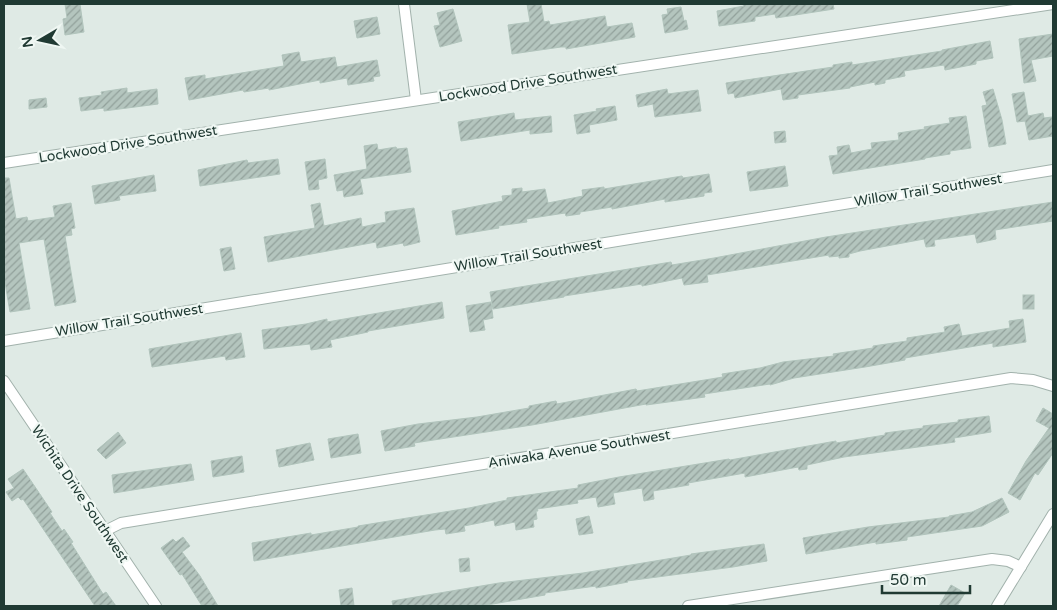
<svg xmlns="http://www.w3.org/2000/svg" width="1057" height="610" font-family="'Varela Round',sans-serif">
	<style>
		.building { fill: url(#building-hatch); stroke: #b1c4bc }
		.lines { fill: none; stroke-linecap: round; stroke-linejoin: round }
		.street-casing { stroke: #a2b2ac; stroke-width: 12 }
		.street { stroke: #fff; stroke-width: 10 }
		.labels { text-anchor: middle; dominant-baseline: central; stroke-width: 4.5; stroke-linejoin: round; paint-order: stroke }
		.street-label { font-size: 14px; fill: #203a33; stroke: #eff7f3 }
	</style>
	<defs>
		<pattern id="building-hatch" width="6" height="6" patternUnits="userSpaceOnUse" patternTransform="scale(1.25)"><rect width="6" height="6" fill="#b4c5be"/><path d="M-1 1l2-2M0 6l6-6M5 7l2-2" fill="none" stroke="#92a19b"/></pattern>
	</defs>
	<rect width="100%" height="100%" fill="#dfeae5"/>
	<!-- building -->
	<g class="building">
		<polygon points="65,4 80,4 84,32 65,35 63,19 67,18"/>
		<polygon points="527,4 541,4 544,22 549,21 550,25 605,16 607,27 632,23 635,37 566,49 566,47 561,47 512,54 508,25 530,22"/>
		<polygon points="743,4 833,4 834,9 776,18 775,14 755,17 755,21 719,26 717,11 744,6"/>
		<polygon points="681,7 684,21 686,20 688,29 665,33 662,15 668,14 667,9"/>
		<polygon points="453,9 462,41 440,47 434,26 440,25 437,13"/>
		<polygon points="377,17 380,34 357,38 354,21"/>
		<polygon points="1053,34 1053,56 1031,60 1036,81 1024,83 1019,39"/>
		<polygon points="990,41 993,58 976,61 976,64 945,70 944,65 904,71 905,76 885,80 885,83 875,85 875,82 850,87 850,88 798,95 798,98 783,100 781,89 735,98 734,93 728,94 726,83 833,67 833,65 852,62 852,65 942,51 942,50"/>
		<polygon points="299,52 301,62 335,57 337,67 377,60 380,76 373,77 374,81 348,85 347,78 320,83 320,80 269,90 269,88 244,92 243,90 189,100 185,78 205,75 205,79 284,66 282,55"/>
		<polygon points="127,88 127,93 157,89 158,104 104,111 104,108 81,111 79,98 102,95 101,92"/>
		<polygon points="667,89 668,94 698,90 701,111 655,117 653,104 638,107 636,95"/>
		<polygon points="993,89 1002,120 1006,144 989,147 982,106 987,105 983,92"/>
		<polygon points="1024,92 1028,116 1043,113 1044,118 1052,117 1053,136 1029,140 1025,121 1017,122 1012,94"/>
		<polygon points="46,98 47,107 29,109 29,100"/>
		<polygon points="615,106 617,120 589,125 590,132 577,134 574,115 597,111 596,109"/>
		<polygon points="514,113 515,120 551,116 552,132 530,134 530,130 461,141 458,122"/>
		<polygon points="966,116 971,148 950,151 950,154 925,158 925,159 833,174 829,156 838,155 837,147 849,145 851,153 872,149 871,143 899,140 898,133 925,129 924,127 950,123 949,118"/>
		<polygon points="785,131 786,142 775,143 774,132"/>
		<polygon points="377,144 378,150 396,147 397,149 407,148 411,172 360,179 363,194 344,197 343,190 337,191 334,175 367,169 364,146"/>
		<polygon points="278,159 280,174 200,186 198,170 247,160 248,163"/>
		<polygon points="325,159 327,178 318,180 319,189 309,190 305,162"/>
		<polygon points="785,166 788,186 750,191 747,172"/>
		<polygon points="709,174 712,192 704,193 704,196 665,202 665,199 612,209 612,207 580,212 580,214 566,216 565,213 526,219 527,222 498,226 499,228 456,235 452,211 503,201 502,196 512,195 512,189 522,188 522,192 545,189 548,203 583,196 582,190 604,187 604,189 682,176 683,178"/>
		<polygon points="154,175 156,191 119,196 120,200 95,204 92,186"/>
		<polygon points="4,178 9,178 16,219 27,217 28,221 55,217 53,206 71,203 75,228 71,229 72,235 65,236 76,302 55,306 44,239 19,243 30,309 10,312 4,277"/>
		<polygon points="1053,202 1053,221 995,230 996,239 977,243 975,234 934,240 935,246 926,247 924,239 860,251 849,254 849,257 839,258 839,256 829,257 829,255 707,275 708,282 684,285 682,278 642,286 642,284 564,296 564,297 493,309 490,292 671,262 672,265 714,258 826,237"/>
		<polygon points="320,203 324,226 361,218 362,227 386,222 385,212 414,208 420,242 404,246 403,243 377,248 376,242 268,262 264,237 315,228 311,205"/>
		<polygon points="231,247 235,269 224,271 220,249"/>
		<rect x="1023" y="295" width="11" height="14"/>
		<polygon points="442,302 444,318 368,331 368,332 330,340 332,347 311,350 310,344 264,349 262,330 306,324 327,319 327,322"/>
		<polygon points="491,302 493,318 483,320 485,330 470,332 466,306"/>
		<polygon points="1023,319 1026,342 993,347 993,343 905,358 905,360 865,367 794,378 770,385 770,384 704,394 705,397 646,405 646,404 532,425 414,443 415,446 385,451 381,431 418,424 477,417 529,408 529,406 556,401 557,404 636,389 637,391 723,377 722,374 760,368 783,362 834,356 833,354 873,348 873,346 907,341 907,338 945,332 944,327 959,324 962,336 1010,328 1009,321"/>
		<polygon points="241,333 245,357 226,360 225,356 152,367 149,349"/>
		<polygon points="1043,408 1053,414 1053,453 1038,475 1035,473 1020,500 1008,493 1026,461 1049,428 1036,421"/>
		<polygon points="989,416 991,432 954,438 955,442 844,457 807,465 807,469 799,470 798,467 745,477 745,473 688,483 689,485 653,491 654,499 644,501 642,488 613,493 615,504 598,507 596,497 577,500 578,503 537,509 538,511 536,511 537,519 533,520 534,527 516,530 515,522 495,526 494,520 464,526 465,531 446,534 445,529 435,530 254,561 252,543 311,533 311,535 358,527 358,526 469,508 507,500 507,498 578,488 578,485 619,477 729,459 730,460 836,441 836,443 885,435 885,433 923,428 923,426 958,422 958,420"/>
		<polygon points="118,432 126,443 106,459 97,450"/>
		<polygon points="358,434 361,453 331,458 328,439"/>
		<polygon points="310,443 314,460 279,467 276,450"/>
		<polygon points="242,456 244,472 213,477 211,461"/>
		<polygon points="191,464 194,480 114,493 112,475"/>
		<polygon points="23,469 52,512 50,513 62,531 64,529 73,542 71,543 103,594 106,592 116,606 95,606 23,499 21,500 18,497 12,501 6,492 14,488 8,479"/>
		<polygon points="1002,498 1009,512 982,526 907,537 907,540 876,544 876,542 806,554 803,538 868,527 949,517 949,516 972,512"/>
		<polygon points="589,516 593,533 579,535 576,519"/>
		<polygon points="183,537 190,546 182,552 200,576 218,606 202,606 182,574 180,575 161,548 173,539 176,542"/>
		<polygon points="764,544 767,561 733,567 627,581 628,582 596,588 596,586 545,593 545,595 487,605 471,606 393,606 392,601 499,583 583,573 691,555 691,554"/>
		<polygon points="469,558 470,571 460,572 459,559"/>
		<polygon points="951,585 965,593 957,606 939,606"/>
		<polygon points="352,588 354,606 341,606 339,590"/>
	</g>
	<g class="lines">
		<!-- street casing -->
		<g class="street-casing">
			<g id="street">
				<polyline points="404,4 416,100"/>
				<polyline points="4,163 1053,4"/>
				<polyline points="4,341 1053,170"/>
				<polyline points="4,381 156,606"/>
				<polyline points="105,531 121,523 1011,378 1033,380 1053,386"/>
				<polyline points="688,606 992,559 1008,561 1021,567"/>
				<polyline points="997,606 1053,514"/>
			</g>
		</g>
		<!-- street -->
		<use href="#street" class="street"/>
	</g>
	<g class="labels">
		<!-- street labels -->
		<g class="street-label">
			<text transform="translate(528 83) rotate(-9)">Lockwood Drive Southwest</text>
			<text transform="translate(128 144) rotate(-9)">Lockwood Drive Southwest</text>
			<text transform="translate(928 190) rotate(-9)">Willow Trail Southwest</text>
			<text transform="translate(528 255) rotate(-9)">Willow Trail Southwest</text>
			<text transform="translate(129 320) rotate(-9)">Willow Trail Southwest</text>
			<text transform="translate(579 449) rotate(-9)">Aniwaka Avenue Southwest</text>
			<text transform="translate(80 494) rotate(56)">Wichita Drive Southwest</text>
		</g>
	</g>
	<!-- border -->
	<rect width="1057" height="610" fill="none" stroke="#203a33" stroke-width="10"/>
	<!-- north arrow -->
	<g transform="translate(40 40) rotate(261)" stroke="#eff7f3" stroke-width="4" paint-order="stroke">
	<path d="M0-4L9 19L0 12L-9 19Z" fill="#203a33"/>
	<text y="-8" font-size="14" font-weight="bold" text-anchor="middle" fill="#203a33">N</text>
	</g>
	<!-- scale -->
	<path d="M882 585v8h88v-8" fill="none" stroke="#203a33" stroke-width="2.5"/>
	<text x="890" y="585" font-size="15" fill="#203a33" stroke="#eff7f3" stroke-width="4" paint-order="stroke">50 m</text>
</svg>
